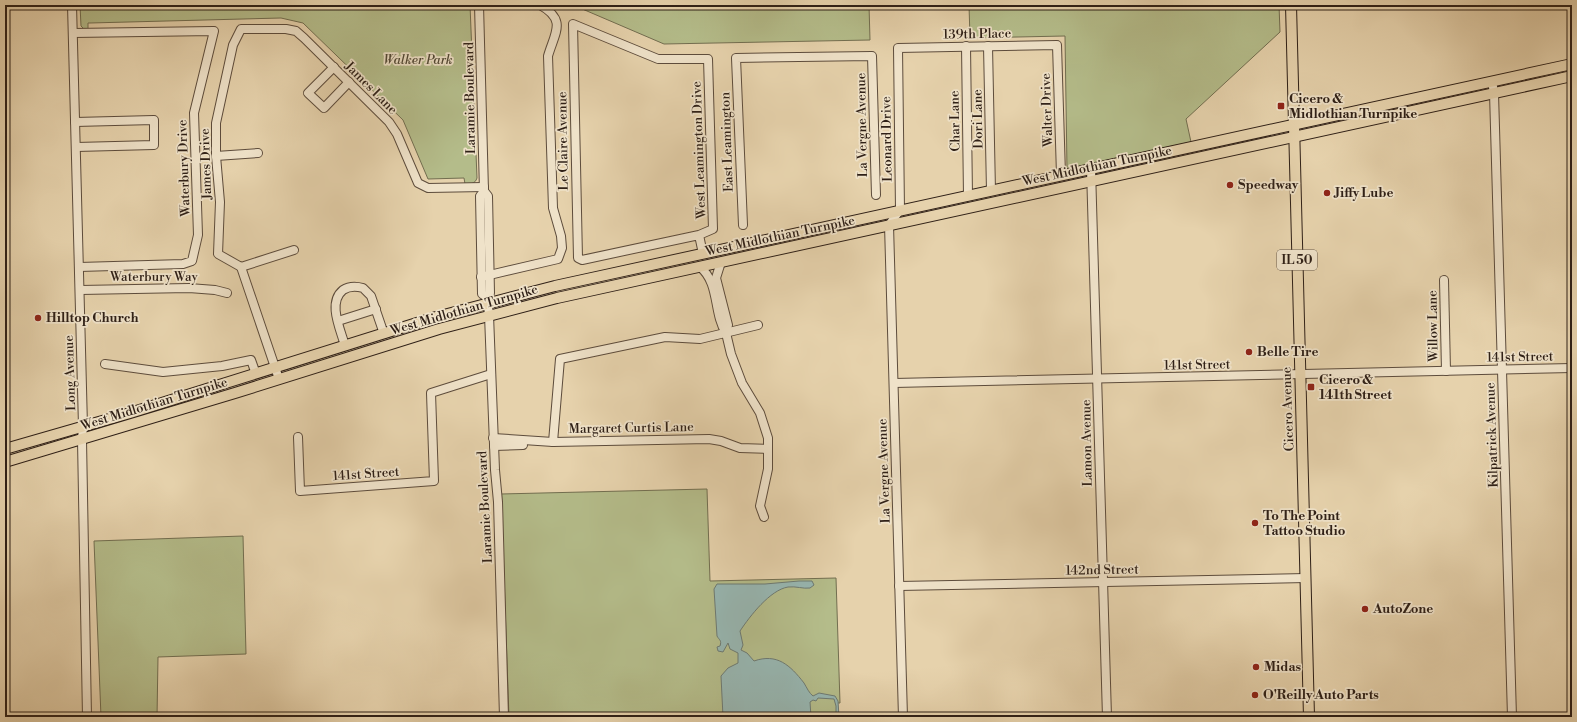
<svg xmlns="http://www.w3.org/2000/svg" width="1577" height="722" font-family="'Libre Bodoni',serif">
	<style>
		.green { fill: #b4bc8a; stroke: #726e50 }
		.water { fill: #97b6b1; stroke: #6d7a73 }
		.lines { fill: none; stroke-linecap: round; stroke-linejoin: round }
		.minor-casing { stroke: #5d4c3c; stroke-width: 10 }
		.major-casing { stroke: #2f2017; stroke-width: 12 }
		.minor { stroke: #efe2c9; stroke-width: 8 }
		.major { stroke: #e6d2ac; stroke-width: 10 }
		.poi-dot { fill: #8f2418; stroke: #efe2c9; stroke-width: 1.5 }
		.labels { text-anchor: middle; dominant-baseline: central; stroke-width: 3.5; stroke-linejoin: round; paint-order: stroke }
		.shield { fill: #efe2c9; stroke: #695a4c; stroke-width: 1 }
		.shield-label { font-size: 12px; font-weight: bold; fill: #2f2017 }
		.street-label { font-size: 13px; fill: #2f2017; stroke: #efe2c9 }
		.park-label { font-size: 13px; font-style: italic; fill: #504734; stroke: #efe2c9 }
		.poi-label { font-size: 13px; font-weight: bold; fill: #2f2017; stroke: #efe2c9; text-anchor: start }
	</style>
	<rect width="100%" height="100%" fill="#e6d2ac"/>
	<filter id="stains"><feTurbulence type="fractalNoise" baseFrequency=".005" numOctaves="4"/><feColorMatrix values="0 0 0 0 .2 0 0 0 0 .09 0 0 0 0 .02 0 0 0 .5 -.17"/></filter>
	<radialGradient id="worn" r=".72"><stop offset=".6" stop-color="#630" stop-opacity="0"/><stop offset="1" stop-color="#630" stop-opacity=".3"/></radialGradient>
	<!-- green -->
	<g class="green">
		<path d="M80 5H470L477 178C475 184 471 184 465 184L464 178 428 179 403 120 303 23 281 18 90 23H88V29H84L81 26Z"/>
		<polygon points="573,5 869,5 870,40 664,44"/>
		<polygon points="969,5 1279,5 1280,32 1186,119 1191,142 1067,169 1065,36 970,38"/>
		<polygon points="707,489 710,581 836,578 840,703 837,703 837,717 509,717 501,494"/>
		<polygon points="243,536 246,654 158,657 157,717 101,717 94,541"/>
	</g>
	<!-- water -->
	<path class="water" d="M799 581H812L814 585 810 588C803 589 796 586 788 587 770 590 750 616 740 631L743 645 741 650 747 653 754 661C777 653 790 665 804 683 807 688 809 693 813 696L819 693 835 696 838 701 839 717H836V706L834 699 818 698 816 701 813 700 810 702 811 717H723L721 676 728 668 738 663V653L730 649 728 643 723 652 718 651 717 647 720 646C722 640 719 640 717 636L714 589 717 584H765Z"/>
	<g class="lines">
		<!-- minor casing -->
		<g class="minor-casing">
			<g id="minor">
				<polyline points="72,5 83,426 82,440 87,717"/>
				<polyline points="479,5 484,191 488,196 490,293 487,297"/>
				<polyline points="73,33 214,31 194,113 198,235 192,261 183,264 79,267"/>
				<polyline points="966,46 968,196"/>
				<polyline points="988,46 991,191"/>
				<polyline points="334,67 308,93 324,108 349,82"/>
				<polyline points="1492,81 1494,93 1512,717"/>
				<polyline points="75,122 154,120 154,145 76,147"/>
				<polyline points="216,156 258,153"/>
				<polyline points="1091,169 1107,717"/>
				<polyline points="484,191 480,196 482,294 487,297 489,315 495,470 498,502 504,717"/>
				<polyline points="743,225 736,58 872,56 876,195"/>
				<polyline points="699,235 582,260 578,258 573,24 658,59 708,59 713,229 699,235 703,254"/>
				<polyline points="294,250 241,267 218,254 220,202 216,156 216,123 233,45 241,29 286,29 296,31 304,38 389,122 397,134 418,183 428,188 484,187"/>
				<polyline points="721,262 716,278 728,325 726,333 731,354 742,383 760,413 768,438 768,469 760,506 764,517"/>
				<polyline points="241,267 279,379"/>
				<path d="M700 267C720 283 713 313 726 333"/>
				<path d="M481 277 558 259 562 248 561 236 553 208 548 56C555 32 567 20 540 5"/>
				<polyline points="1444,280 1446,371"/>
				<polyline points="80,290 189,288 215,290 227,293"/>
				<polyline points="338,321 376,309"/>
				<path d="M345 346C341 330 327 303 343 290 349 286 356 286 363 288L371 296 384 334"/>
				<polyline points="105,364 163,372 222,366 251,360 256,374"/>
				<polyline points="894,383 1572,368"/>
				<polyline points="298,437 300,491 434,481 431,393 491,374"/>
				<polyline points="493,438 553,442 709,439 721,441 740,448 768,449"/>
				<polyline points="553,442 560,359 665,337 700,339 758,325"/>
				<polyline points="494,446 523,445"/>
				<polyline points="899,586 1306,578"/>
				<polyline points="903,717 889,225 900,210 898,48 1057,45 1061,175"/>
			</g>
		</g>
		<!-- major casing -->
		<g class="major-casing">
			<g id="major">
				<polyline points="1291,5 1309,717"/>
				<polyline points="5,449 130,413 436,317 555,286 1572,64"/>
				<polyline points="5,462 235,393 439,329 557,298 1572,76"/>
			</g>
		</g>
		<!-- minor -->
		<use href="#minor" class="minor"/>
		<!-- major -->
		<use href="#major" class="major"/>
	</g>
	<!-- markers -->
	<g class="poi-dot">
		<rect x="1277" y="102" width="8" height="8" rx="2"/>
		<circle cx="1230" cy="185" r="4"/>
		<circle cx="1327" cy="193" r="4"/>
		<circle cx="38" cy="318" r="4"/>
		<circle cx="1249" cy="352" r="4"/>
		<rect x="1307" y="383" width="8" height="8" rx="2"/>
		<circle cx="1255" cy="523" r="4"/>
		<circle cx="1365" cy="609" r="4"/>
		<circle cx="1256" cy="667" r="4"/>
		<circle cx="1255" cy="695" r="4"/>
	</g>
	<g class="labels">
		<!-- shield labels -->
		<rect class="shield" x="1277" y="250" width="40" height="20" rx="3"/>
		<g class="shield-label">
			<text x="1297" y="260">IL 50</text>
		</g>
		<!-- street labels -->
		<g class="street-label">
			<text transform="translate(977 34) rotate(-1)">139th Place</text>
			<text transform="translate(371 88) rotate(45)">James Lane</text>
			<text transform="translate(470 98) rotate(-91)">Laramie Boulevard</text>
			<text transform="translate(1047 110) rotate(-92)">Walter Drive</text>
			<text transform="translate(978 119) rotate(-91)">Dori Lane</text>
			<text transform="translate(955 121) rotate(-91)">Char Lane</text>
			<text transform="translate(862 125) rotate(-91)">La Vergne Avenue</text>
			<text transform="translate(887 139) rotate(-91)">Leonard Drive</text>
			<text transform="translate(563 141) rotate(-91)">Le Claire Avenue</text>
			<text transform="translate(727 142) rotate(-92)">East Leamington</text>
			<text transform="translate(699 150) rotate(-92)">West Leamington Drive</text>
			<text transform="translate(206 164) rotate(-92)">James Drive</text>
			<text transform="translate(1097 166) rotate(-12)">West Midlothian Turnpike</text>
			<text transform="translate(184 168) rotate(-92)">Waterbury Drive</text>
			<text transform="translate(780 236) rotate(-12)">West Midlothian Turnpike</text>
			<text x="154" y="277">Waterbury Way</text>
			<text transform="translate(464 310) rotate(-16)">West Midlothian Turnpike</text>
			<text transform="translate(1433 326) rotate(-91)">Willow Lane</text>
			<text transform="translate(1520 357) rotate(-1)">141st Street</text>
			<text transform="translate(1197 365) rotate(-1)">141st Street</text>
			<text transform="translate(70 373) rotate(-92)">Long Avenue</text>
			<text transform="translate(154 404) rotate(-17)">West Midlothian Turnpike</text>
			<text transform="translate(1288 409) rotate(-92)">Cicero Avenue</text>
			<text transform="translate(631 428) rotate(-1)">Margaret Curtis Lane</text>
			<text transform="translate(1492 435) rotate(-92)">Kilpatrick Avenue</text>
			<text transform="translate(1087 443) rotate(-91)">Lamon Avenue</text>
			<text transform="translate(884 471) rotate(-92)">La Vergne Avenue</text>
			<text transform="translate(366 474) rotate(-4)">141st Street</text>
			<text transform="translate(485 507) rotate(-93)">Laramie Boulevard</text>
			<text transform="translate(1102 570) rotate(-1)">142nd Street</text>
		</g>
		<!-- park labels -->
		<g class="park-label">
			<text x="418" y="60">Walker Park</text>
		</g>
		<!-- poi labels -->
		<g class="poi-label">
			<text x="1289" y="99">Cicero &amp;<tspan x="1289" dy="15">Midlothian Turnpike</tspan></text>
			<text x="1238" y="185">Speedway</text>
			<text x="1335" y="193">Jiffy Lube</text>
			<text x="46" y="318">Hilltop Church</text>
			<text x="1257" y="352">Belle Tire</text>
			<text x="1319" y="380">Cicero &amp;<tspan x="1319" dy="15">141th Street</tspan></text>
			<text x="1263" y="516">To The Point<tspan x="1263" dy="15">Tattoo Studio</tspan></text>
			<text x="1373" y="609">AutoZone</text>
			<text x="1264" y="667">Midas</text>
			<text x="1263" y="695">O'Reilly Auto Parts</text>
		</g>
	</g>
	<!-- margin -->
	<rect width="1577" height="722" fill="none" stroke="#e6d2ac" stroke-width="20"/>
	<rect x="6" y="6" width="1565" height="710" fill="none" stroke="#2f2017" stroke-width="2"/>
	<rect x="10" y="10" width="1557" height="702" fill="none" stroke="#2f2017"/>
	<rect width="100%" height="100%" filter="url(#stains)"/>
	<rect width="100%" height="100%" fill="url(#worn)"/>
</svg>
